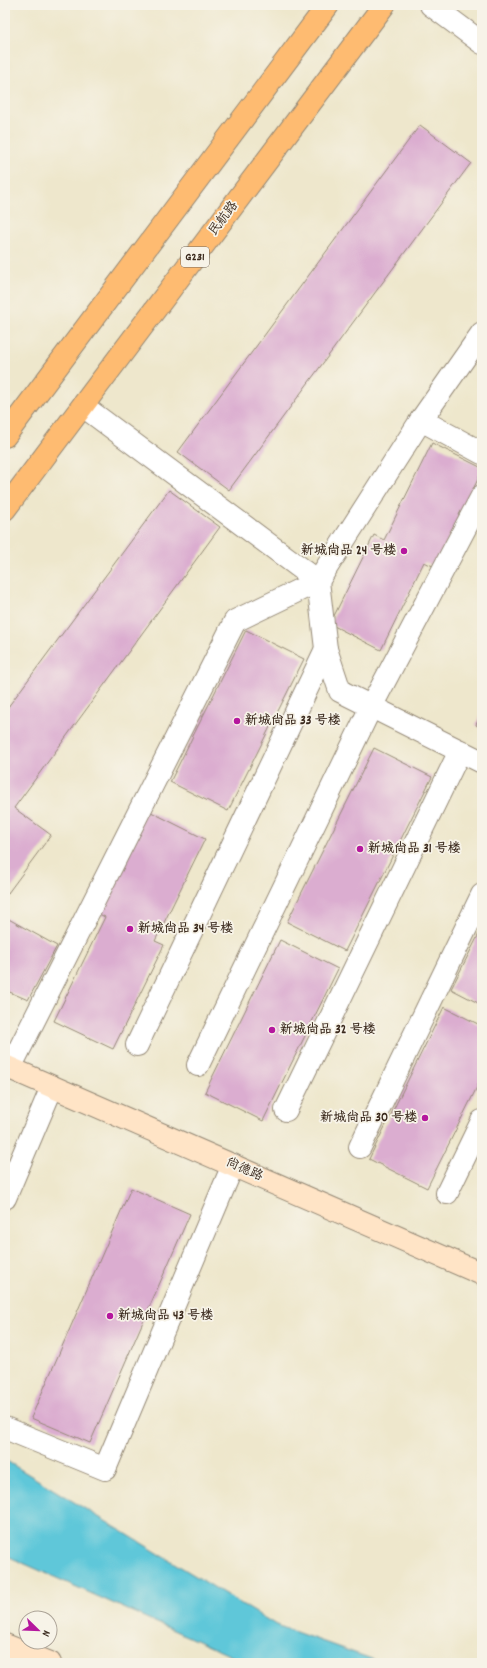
<svg xmlns="http://www.w3.org/2000/svg" width="487" height="1668" font-family="Dekko,'LXGW WenKai TC',sans-serif">
	<style>
		.water { fill: #5ec7d9; stroke: #4c787c }
		.building { fill: #dbadd0 }
		.lines { fill: none; stroke-linecap: round; stroke-linejoin: round }
		.street-casing { stroke: #948875; stroke-width: 24 }
		.secondary-casing { stroke: #948875; stroke-width: 24 }
		.highway-casing { stroke: #948875; stroke-width: 24 }
		.street { stroke: #fff; stroke-width: 22 }
		.secondary { stroke: #ffe4c6; stroke-width: 22 }
		.highway { stroke: #febb71; stroke-width: 22 }
		.poi-dot { fill: #b5179e; stroke: #f7f3e8; stroke-width: 1.5 }
		.labels { text-anchor: middle; dominant-baseline: central; stroke-width: 3.5; stroke-linejoin: round; paint-order: stroke }
		.shield { fill: #f7f3e8; stroke: #73665b; stroke-width: 1 }
		.shield-label { font-size: 12px; font-weight: bold; fill: #3b2a1e }
		.street-label { font-size: 13px; fill: #3b2a1e; stroke: #f7f3e8 }
		.poi-label { font-size: 13px; font-weight: bold; fill: #3b2a1e; stroke: #f7f3e8; text-anchor: start }
	</style>
	<rect width="100%" height="100%" fill="#f7f3e8"/>
	<filter id="ink" filterUnits="userSpaceOnUse"><feTurbulence type="fractalNoise" baseFrequency=".025" numOctaves="2"/><feDisplacementMap in="SourceGraphic" scale="8" xChannelSelector="R" yChannelSelector="G"/><feConvolveMatrix kernelMatrix="1 2 1 2 8 2 1 2 1" color-interpolation-filters="sRGB"/></filter>
	<filter id="wash" filterUnits="userSpaceOnUse"><feTurbulence type="fractalNoise" baseFrequency=".012" numOctaves="4" result="noise"/><feDisplacementMap in="SourceGraphic" scale="16" xChannelSelector="R" yChannelSelector="G"/><feGaussianBlur stdDeviation="0.9" result="paint"/><feColorMatrix in="noise" values="0 0 0 0 0 0 0 0 0 0 0 0 0 0 0 0 0 1.4 0 .05"/><feComposite in="paint" operator="in"/></filter>
	<g filter="url(#wash)">
		<rect width="100%" height="100%" fill="#eee7cc"/>
		<!-- water -->
		<polygon class="water" points="5,1460 276,1625 383,1663 247,1663 5,1555"/>
		<g id="blocks">
			<!-- building -->
			<g class="building">
				<polygon points="420,125 471,163 229,490 178,452"/>
				<polygon points="432,443 482,468 482,471 435,567 424,562 381,650 330,624 374,535 384,540"/>
				<polygon points="169,490 220,527 14,808 51,835 5,897 5,711"/>
				<polygon points="246,630 304,659 228,811 170,782"/>
				<polygon points="482,712 482,729 476,725"/>
				<polygon points="374,748 432,777 345,951 287,922"/>
				<polygon points="145,809 205,839 155,941 164,945 113,1049 54,1021 105,917 95,912"/>
				<polygon points="5,917 57,946 28,1000 5,990"/>
				<polygon points="482,928 482,1005 451,989"/>
				<polygon points="280,940 338,969 263,1121 205,1092"/>
				<polygon points="444,1007 482,1026 482,1077 427,1188 369,1159"/>
				<polygon points="131,1188 190,1214 90,1443 31,1418"/>
			</g>
		</g>
	</g>
	<g filter="url(#ink)">
		<use href="#blocks" fill-opacity="0" stroke="#948875" stroke-width="1"/>
		<g class="lines">
			<!-- street casing -->
			<g class="street-casing">
				<g id="street">
					<polyline points="431,5 482,43"/>
					<polyline points="83,406 318,581 326,649 340,691 482,762"/>
					<polyline points="421,420 482,453"/>
					<polyline points="137,1045 326,649"/>
					<polyline points="198,1065 371,707 482,496"/>
					<polyline points="10,1068 235,621 318,581 421,420 482,333"/>
					<polyline points="286,1110 460,751"/>
					<polyline points="360,1147 482,895"/>
					<polyline points="447,1193 482,1121"/>
					<polyline points="5,1198 52,1087"/>
					<polyline points="5,1428 105,1469 233,1165"/>
				</g>
			</g>
			<!-- secondary casing -->
			<g class="secondary-casing">
				<g id="secondary">
					<polyline points="5,1066 482,1274"/>
					<polyline points="5,1645 50,1663"/>
				</g>
			</g>
			<!-- highway casing -->
			<g class="highway-casing">
				<g id="highway">
					<polyline points="5,436 328,5"/>
					<polyline points="5,509 384,5"/>
				</g>
			</g>
			<!-- street -->
			<use href="#street" class="street"/>
			<!-- secondary -->
			<use href="#secondary" class="secondary"/>
			<!-- highway -->
			<use href="#highway" class="highway"/>
		</g>
	</g>
	<!-- markers -->
	<g class="poi-dot">
		<circle cx="404" cy="551" r="4"/>
		<circle cx="237" cy="721" r="4"/>
		<circle cx="360" cy="849" r="4"/>
		<circle cx="130" cy="929" r="4"/>
		<circle cx="272" cy="1030" r="4"/>
		<circle cx="425" cy="1118" r="4"/>
		<circle cx="110" cy="1316" r="4"/>
	</g>
	<g class="labels">
		<!-- shield labels -->
		<rect class="shield" x="181" y="247" width="28" height="20" rx="3"/>
		<g class="shield-label">
			<text x="195" y="257">G231</text>
		</g>
		<!-- street labels -->
		<g class="street-label">
			<text transform="translate(224 219) rotate(-53)">民航路</text>
			<text transform="translate(244 1170) rotate(24)">尚德路</text>
		</g>
		<!-- poi labels -->
		<g class="poi-label">
			<text x="396" y="551" text-anchor="end">新城尚品 24 号楼</text>
			<text x="245" y="721">新城尚品 33 号楼</text>
			<text x="368" y="849">新城尚品 31 号楼</text>
			<text x="138" y="929">新城尚品 34 号楼</text>
			<text x="280" y="1030">新城尚品 32 号楼</text>
			<text x="417" y="1118" text-anchor="end">新城尚品 30 号楼</text>
			<text x="118" y="1316">新城尚品 43 号楼</text>
		</g>
	</g>
	<!-- margin -->
	<rect width="487" height="1668" fill="none" stroke="#f7f3e8" stroke-width="20"/>
	<!-- north arrow -->
	<g transform="translate(38 1630) rotate(113)"><circle r="19" fill="#f7f3e8" stroke="#aca397"/>
	<path d="M0-3L7 15L0 10L-7 15Z" fill="#b5179e"/>
	<text y="-6" font-size="11" font-weight="bold" text-anchor="middle" fill="#3b2a1e">N</text>
	</g>
</svg>
